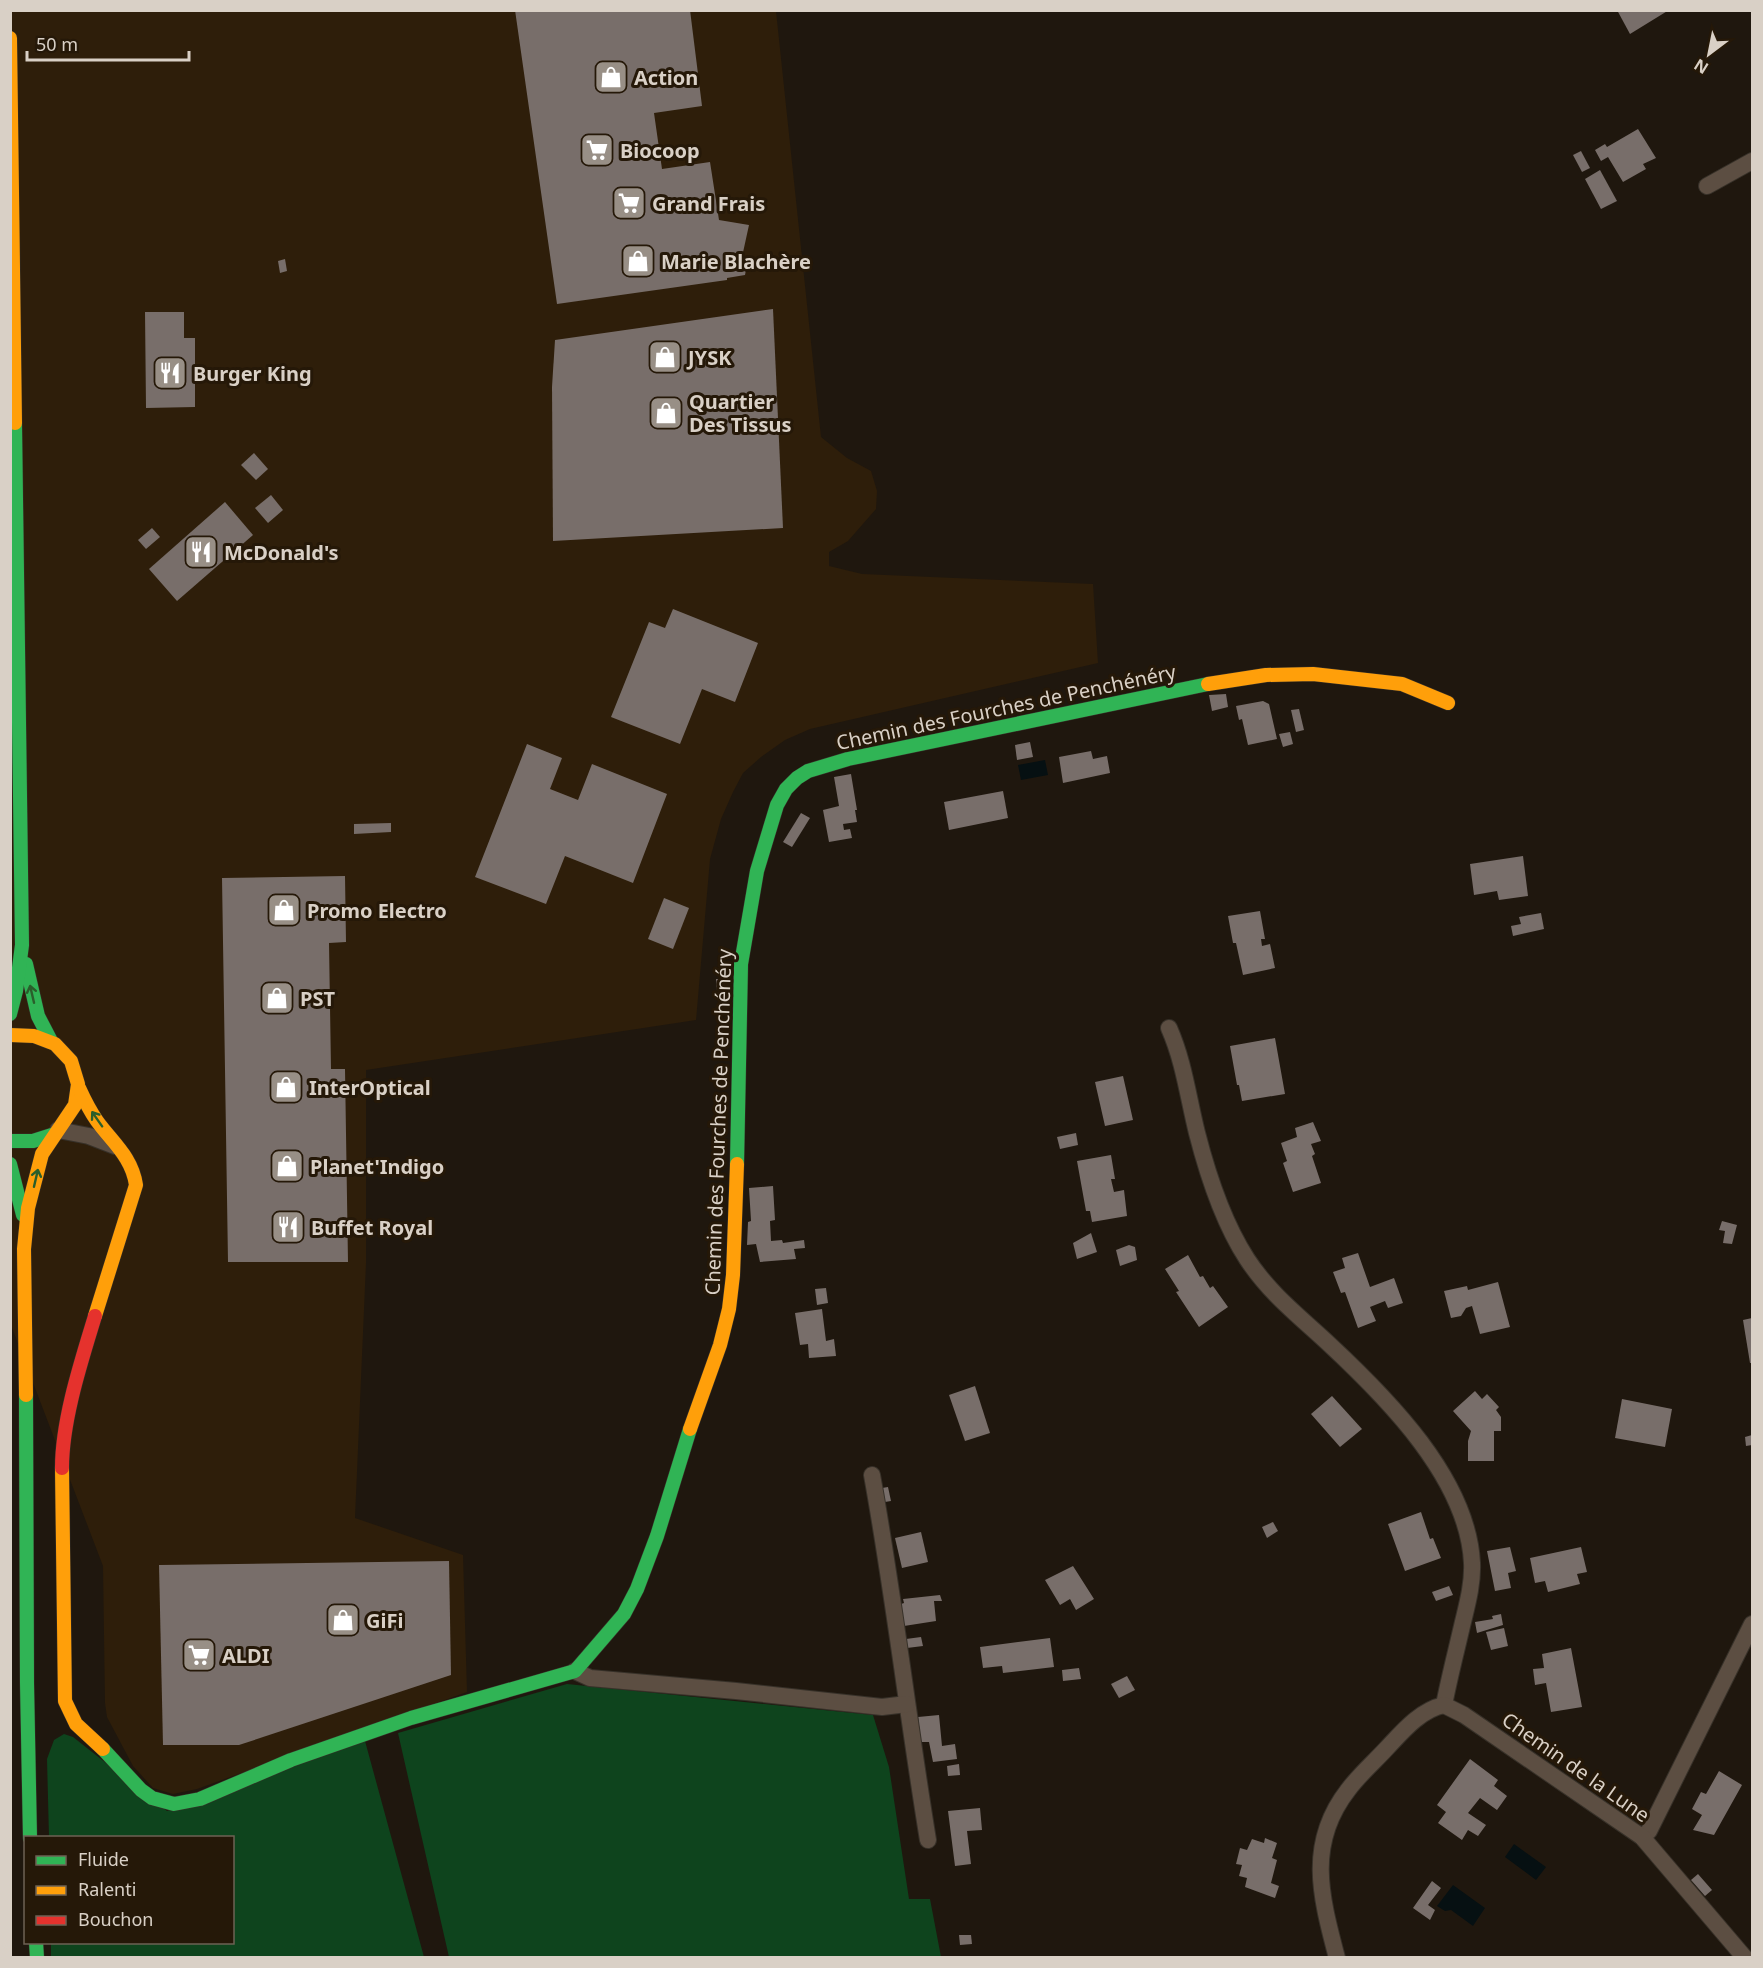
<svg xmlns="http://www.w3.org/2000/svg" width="1763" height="1968" font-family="'Noto Sans',sans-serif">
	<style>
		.built { fill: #2e1e0a }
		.green { fill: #0e441d }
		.water { fill: #061012 }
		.building { fill: #786e6a }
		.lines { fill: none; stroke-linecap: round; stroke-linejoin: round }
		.street-casing { stroke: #373129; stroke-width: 18 }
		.fast-casing { stroke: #373129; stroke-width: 15 }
		.slow-casing { stroke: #373129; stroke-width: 15 }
		.jam-casing { stroke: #373129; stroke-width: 15 }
		.street { stroke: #5c4e42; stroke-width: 16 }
		.fast { stroke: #30b455; stroke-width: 14 }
		.slow { stroke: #ff9f0a; stroke-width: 14 }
		.jam { stroke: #e5322d; stroke-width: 14 }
		.oneway { stroke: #2a5e2b }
		.labels { text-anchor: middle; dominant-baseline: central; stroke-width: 6; stroke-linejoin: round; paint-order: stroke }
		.poi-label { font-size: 20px; font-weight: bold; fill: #d9d0c6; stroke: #251808; text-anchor: start }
		.street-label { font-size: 20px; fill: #d9d0c6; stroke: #251808 }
	</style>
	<rect width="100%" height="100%" fill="#1f170e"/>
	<!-- built -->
	<polygon class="built" points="11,11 776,11 821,437 847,458 871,471 877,491 876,509 848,541 829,552 829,566 862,574 1093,584 1098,663 810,729 785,740 761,757 743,773 733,792 721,819 710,859 696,1020 366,1070 366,1263 355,1518 463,1555 467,1692 197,1789 173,1794 153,1788 133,1766 107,1717 105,1703 103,1566 11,1325"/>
	<!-- green -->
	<g class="green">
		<polygon points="567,1684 873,1715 889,1767 909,1899 930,1899 941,1957 449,1957 398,1733"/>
		<polygon points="64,1734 73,1737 167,1811 365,1741 424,1957 51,1957 51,1943 232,1942 232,1838 49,1837 47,1759 54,1740"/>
	</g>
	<!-- water -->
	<g class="water">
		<polygon points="1045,760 1048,775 1021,780 1018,765"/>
		<polygon points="1514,1844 1546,1867 1536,1880 1505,1857"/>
		<polygon points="1453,1885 1485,1908 1473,1926 1451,1910 1445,1911 1437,1906"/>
	</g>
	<!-- building -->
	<g class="building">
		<polygon points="515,10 690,10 702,106 654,113 662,169 710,162 719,220 749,225 742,257 748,259 745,275 727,278 727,280 557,304"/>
		<polygon points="1617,10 1669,10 1630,34"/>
		<polygon points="1638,129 1656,158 1643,164 1646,169 1623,182 1608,157 1601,161 1595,150 1605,144 1607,147"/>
		<polygon points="1581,151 1590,168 1582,172 1573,155"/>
		<polygon points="1600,170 1617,201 1601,209 1585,179"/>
		<polygon points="285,259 287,271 280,273 278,261"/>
		<polygon points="773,309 783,528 553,541 552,387 555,340"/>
		<polygon points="145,312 184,312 184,338 195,338 195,407 146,408"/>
		<polygon points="254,453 268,469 256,480 241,465"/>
		<polygon points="271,495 283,510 268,523 255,508"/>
		<polygon points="225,502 253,535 177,601 149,569"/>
		<polygon points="152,528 160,537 146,549 138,540"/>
		<polygon points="673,609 758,643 735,702 702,689 680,744 611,717 649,622 665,628"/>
		<polygon points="1226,694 1228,707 1212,711 1209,695"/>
		<polygon points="1263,701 1269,704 1277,739 1248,745 1242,719 1239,720 1236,706"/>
		<polygon points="1299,709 1304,730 1296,732 1291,710"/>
		<polygon points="1290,732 1293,744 1283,747 1279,734"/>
		<polygon points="1030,742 1033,757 1017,760 1015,745"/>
		<polygon points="527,744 562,758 550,789 578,800 592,764 667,794 633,883 565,856 546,904 475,877"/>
		<polygon points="1091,751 1093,759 1107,756 1110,773 1063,783 1059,757"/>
		<polygon points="851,774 857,810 855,810 857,822 843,824 844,830 850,829 852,838 829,842 823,810 839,806 834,777"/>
		<polygon points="1003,791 1008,818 949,830 944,802"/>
		<polygon points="801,813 810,818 792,847 783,842"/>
		<polygon points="391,823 391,832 354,834 354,824"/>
		<polygon points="1523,856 1528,896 1499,900 1497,891 1474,895 1470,864"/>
		<polygon points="345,876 346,942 329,943 331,1069 345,1069 348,1262 228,1262 222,878"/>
		<polygon points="664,898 689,908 673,949 648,939"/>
		<polygon points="1260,911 1265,939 1261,939 1262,946 1270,944 1275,968 1243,975 1236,943 1233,943 1228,916"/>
		<polygon points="1541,913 1544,929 1513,936 1511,926 1521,924 1519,917"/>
		<polygon points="716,979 724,979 724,991 717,991"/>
		<polygon points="1275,1038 1285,1094 1242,1101 1239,1085 1237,1085 1230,1046"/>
		<polygon points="1123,1076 1133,1120 1105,1126 1095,1082"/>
		<polygon points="1313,1122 1321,1141 1311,1144 1315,1154 1312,1156 1321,1183 1293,1192 1283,1163 1287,1161 1281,1143 1297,1137 1295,1128"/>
		<polygon points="1076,1133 1078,1145 1060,1149 1057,1137"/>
		<polygon points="1111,1155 1115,1179 1111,1179 1114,1192 1124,1190 1127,1216 1092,1222 1090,1211 1086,1211 1077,1161"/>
		<polygon points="773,1186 775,1220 770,1221 771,1241 782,1240 783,1243 804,1240 805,1248 794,1249 796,1259 760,1262 756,1244 747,1245 748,1222 751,1221 749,1188"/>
		<polygon points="1722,1221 1737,1225 1732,1244 1723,1243 1725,1231 1719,1230"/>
		<polygon points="1091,1233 1097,1252 1077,1259 1073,1243"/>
		<polygon points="1129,1245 1135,1247 1137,1260 1120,1266 1116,1250"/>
		<polygon points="1358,1253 1370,1287 1394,1278 1403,1303 1388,1308 1385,1301 1370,1307 1376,1321 1358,1328 1345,1292 1341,1293 1333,1272 1345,1268 1342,1258"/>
		<polygon points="1188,1255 1200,1277 1203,1276 1210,1288 1213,1286 1228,1307 1199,1327 1176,1292 1179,1291 1165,1269"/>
		<polygon points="1498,1282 1510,1327 1480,1334 1472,1306 1466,1308 1461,1316 1451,1318 1444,1291 1467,1286 1468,1290"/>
		<polygon points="826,1288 828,1303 817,1305 815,1289"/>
		<polygon points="822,1309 826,1341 834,1339 836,1356 809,1358 808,1344 800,1345 795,1313"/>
		<polygon points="1752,1318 1752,1363 1750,1363 1743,1320"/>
		<polygon points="975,1386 990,1433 965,1441 949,1395"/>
		<polygon points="1475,1391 1482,1399 1487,1394 1499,1407 1496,1410 1501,1417 1501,1431 1494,1431 1494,1461 1468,1461 1468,1441 1471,1431 1453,1411"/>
		<polygon points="1332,1396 1362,1429 1340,1447 1311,1414"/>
		<polygon points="1622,1399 1672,1409 1665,1447 1615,1438"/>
		<polygon points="1752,1435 1752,1445 1746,1446 1745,1437"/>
		<polygon points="888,1487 891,1501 885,1502 882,1488"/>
		<polygon points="1421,1512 1430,1539 1433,1538 1441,1558 1405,1571 1388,1524"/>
		<polygon points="1273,1522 1278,1531 1267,1538 1262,1527"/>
		<polygon points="921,1532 928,1562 902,1568 895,1538"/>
		<polygon points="1510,1547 1516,1571 1508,1573 1511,1588 1495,1591 1487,1551"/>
		<polygon points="1581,1547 1587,1572 1577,1574 1580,1584 1548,1592 1545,1581 1535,1583 1530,1558"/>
		<polygon points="449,1561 451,1675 239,1745 163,1745 159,1565"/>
		<polygon points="1073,1566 1094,1599 1076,1610 1070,1599 1060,1605 1045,1580"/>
		<polygon points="1449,1586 1453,1595 1436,1601 1432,1592"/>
		<polygon points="940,1595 942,1601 934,1601 936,1621 904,1626 901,1604 904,1603 903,1599"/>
		<polygon points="1501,1614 1503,1625 1477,1633 1475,1622 1493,1619 1492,1616"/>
		<polygon points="1504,1628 1508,1646 1491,1650 1486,1632"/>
		<polygon points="921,1637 923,1646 907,1648 906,1639"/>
		<polygon points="1050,1638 1054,1667 1003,1673 1002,1666 983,1668 980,1647"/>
		<polygon points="1571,1648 1582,1707 1551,1712 1546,1683 1535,1685 1533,1669 1544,1668 1542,1654"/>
		<polygon points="1079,1668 1081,1679 1063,1681 1062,1670"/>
		<polygon points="1127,1676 1135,1690 1119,1698 1111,1684"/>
		<polygon points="939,1715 942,1746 955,1744 957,1759 933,1762 929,1742 921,1742 918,1717"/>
		<polygon points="1470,1759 1498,1780 1494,1786 1507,1796 1497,1810 1480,1798 1468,1813 1486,1825 1478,1836 1468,1830 1462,1840 1438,1823 1446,1812 1437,1805"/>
		<polygon points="959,1764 960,1775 948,1776 947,1766"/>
		<polygon points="1719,1771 1742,1785 1714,1835 1693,1830 1702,1815 1692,1809 1701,1792 1706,1794"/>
		<polygon points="980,1808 982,1830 967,1831 971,1864 955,1866 948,1811"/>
		<polygon points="1265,1838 1277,1843 1272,1858 1277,1860 1271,1883 1279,1886 1275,1898 1245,1887 1247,1878 1239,1876 1242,1865 1236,1864 1240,1848 1247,1850 1252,1839 1264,1843"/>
		<polygon points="1698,1874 1712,1890 1705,1896 1691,1880"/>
		<polygon points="1432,1881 1441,1888 1428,1905 1435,1910 1430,1920 1413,1908"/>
		<polygon points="959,1935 971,1935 972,1944 960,1945"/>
	</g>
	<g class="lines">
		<!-- street casing -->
		<g class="street-casing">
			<g id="street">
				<polyline points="1707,186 1752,161"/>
				<path d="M1169 1028C1184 1062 1188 1097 1197 1133 1208 1176 1223 1222 1247 1259 1270 1294 1299 1316 1329 1344 1387 1398 1468 1479 1472 1563 1473 1584 1467 1605 1462 1626 1456 1652 1449 1679 1444 1705"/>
				<polyline points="58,1130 89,1136 115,1146"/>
				<path d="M872 1475C894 1596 908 1719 928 1840"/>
				<polyline points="575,1671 590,1678 736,1691 882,1707 907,1704"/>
				<polyline points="1642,1837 1649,1831 1752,1624"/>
				<path d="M1337 1958C1321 1897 1306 1844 1348 1790 1359 1775 1374 1762 1386 1749 1402 1732 1420 1710 1444 1705L1464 1715 1642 1837 1745 1958"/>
			</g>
		</g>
		<!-- fast casing -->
		<g class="fast-casing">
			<g id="fast">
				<polyline points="26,964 38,1016 51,1041"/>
				<polyline points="10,1014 16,991 22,945 15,423"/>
				<polyline points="10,1141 33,1141 55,1134"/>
				<polyline points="10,1164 23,1215"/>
				<polyline points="737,1164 741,964 757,871 777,805 786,789 797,778 808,771 848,759 1208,684"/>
				<polyline points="26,1395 27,1683 30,1838"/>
				<polyline points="103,1749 141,1790 152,1798 174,1804 200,1799 291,1760 411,1718 575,1671 624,1614 637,1589 657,1536 690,1429"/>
				<polyline points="36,1942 37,1958"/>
			</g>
		</g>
		<!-- slow casing -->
		<g class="slow-casing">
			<g id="slow">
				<polyline points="10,38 15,423"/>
				<polyline points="1208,684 1266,675 1313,674 1402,684 1448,703"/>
				<polyline points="10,1035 34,1036 55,1044 71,1061 78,1084 75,1105 42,1154 28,1208 24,1249 26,1395"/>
				<path d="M79 1088C84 1099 90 1111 97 1121 113 1143 132 1157 136 1185L95 1316"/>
				<polyline points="690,1429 720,1345 729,1309 733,1275 737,1164"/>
				<polyline points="62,1468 65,1701 76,1724 103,1749"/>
			</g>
		</g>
		<!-- jam casing -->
		<g class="jam-casing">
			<path id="jam" d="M62 1468C62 1420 81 1362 95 1316"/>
		</g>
		<!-- street -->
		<use href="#street" class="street"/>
		<!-- fast -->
		<use href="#fast" class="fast"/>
		<!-- slow -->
		<use href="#slow" class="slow"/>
		<!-- jam -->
		<use href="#jam" class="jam"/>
	</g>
	<!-- one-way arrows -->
	<defs><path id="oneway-shaft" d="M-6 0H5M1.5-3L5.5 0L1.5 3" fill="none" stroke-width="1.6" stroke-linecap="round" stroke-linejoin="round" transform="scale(1.5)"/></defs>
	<g class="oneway">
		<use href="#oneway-shaft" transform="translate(32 994) rotate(-103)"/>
		<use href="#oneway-shaft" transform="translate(97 1119) rotate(-125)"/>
		<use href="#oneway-shaft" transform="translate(36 1178) rotate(-77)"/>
	</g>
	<!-- icons -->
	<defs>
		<g id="shop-square" transform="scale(1.725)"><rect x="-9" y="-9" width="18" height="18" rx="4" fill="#988f86" stroke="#251808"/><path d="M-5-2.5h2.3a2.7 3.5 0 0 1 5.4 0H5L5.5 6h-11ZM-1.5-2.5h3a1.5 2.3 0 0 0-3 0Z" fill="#fff"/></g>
		<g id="supermarket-square" transform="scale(1.725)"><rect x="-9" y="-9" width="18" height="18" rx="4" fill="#988f86" stroke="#251808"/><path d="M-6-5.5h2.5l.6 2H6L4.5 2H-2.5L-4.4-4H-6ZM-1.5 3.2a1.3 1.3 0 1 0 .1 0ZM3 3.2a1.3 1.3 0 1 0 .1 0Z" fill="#fff"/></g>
		<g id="restaurant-square" transform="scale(1.725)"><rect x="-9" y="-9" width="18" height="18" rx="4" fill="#988f86" stroke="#251808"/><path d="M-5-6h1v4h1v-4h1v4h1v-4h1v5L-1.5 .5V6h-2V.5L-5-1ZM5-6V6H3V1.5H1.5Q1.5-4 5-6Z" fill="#fff"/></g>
	</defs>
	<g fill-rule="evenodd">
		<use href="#shop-square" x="611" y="77"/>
		<use href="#supermarket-square" x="597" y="150"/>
		<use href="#supermarket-square" x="629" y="203"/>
		<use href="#shop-square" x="638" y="261"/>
		<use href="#shop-square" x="665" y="357"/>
		<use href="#restaurant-square" x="170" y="373"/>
		<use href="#shop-square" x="666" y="413"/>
		<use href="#restaurant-square" x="201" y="552"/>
		<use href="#shop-square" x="284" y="910"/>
		<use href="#shop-square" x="277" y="998"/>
		<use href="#shop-square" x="286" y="1087"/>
		<use href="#shop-square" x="287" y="1166"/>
		<use href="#restaurant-square" x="288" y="1227"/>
		<use href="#shop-square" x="343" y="1620"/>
		<use href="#supermarket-square" x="199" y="1655"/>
	</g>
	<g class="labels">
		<!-- poi labels -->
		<g class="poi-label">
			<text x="634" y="77">Action</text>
			<text x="620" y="150">Biocoop</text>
			<text x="652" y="203">Grand Frais</text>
			<text x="661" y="261">Marie Blachère</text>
			<text x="688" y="357">JYSK</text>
			<text x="193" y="373">Burger King</text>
			<text x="689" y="401">Quartier<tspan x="689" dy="23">Des Tissus</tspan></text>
			<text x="224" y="552">McDonald's</text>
			<text x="307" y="910">Promo Electro</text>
			<text x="300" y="998">PST</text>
			<text x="309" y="1087">InterOptical</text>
			<text x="310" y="1166">Planet'Indigo</text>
			<text x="311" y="1227">Buffet Royal</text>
			<text x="366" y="1620">GiFi</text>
			<text x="222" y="1655">ALDI</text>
		</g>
		<!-- street labels -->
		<g class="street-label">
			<text transform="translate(1006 707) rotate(-12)">Chemin des Fourches de Penchénéry</text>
			<text transform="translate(718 1122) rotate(-88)">Chemin des Fourches de Penchénéry</text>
			<text transform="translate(1576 1767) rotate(35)">Chemin de la Lune</text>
		</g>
	</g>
	<!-- border -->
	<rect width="1763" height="1968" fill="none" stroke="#d9d0c6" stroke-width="24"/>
	<!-- legend -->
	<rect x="24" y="1836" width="210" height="108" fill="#251808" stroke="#6d6254" stroke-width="1.5"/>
	<rect x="36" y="1856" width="30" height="9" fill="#30b455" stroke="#6d6254" stroke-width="1.5"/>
	<text x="78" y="1866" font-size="18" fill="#d9d0c6">Fluide</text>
	<rect x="36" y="1886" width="30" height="9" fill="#ff9f0a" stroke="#6d6254" stroke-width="1.5"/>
	<text x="78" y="1896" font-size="18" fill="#d9d0c6">Ralenti</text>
	<rect x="36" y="1916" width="30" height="9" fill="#e5322d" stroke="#6d6254" stroke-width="1.5"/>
	<text x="78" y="1926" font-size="18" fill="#d9d0c6">Bouchon</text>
	<!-- north arrow -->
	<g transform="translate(1709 54) rotate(212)" stroke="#251808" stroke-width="4.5" paint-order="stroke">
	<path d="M0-4.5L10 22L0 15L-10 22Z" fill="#d9d0c6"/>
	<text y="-9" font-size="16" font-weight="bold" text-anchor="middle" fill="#d9d0c6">N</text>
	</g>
	<!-- scale -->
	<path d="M27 51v9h162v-9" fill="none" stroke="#d9d0c6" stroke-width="3"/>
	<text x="36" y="51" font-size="18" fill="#d9d0c6" stroke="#251808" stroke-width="4.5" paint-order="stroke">50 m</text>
</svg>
